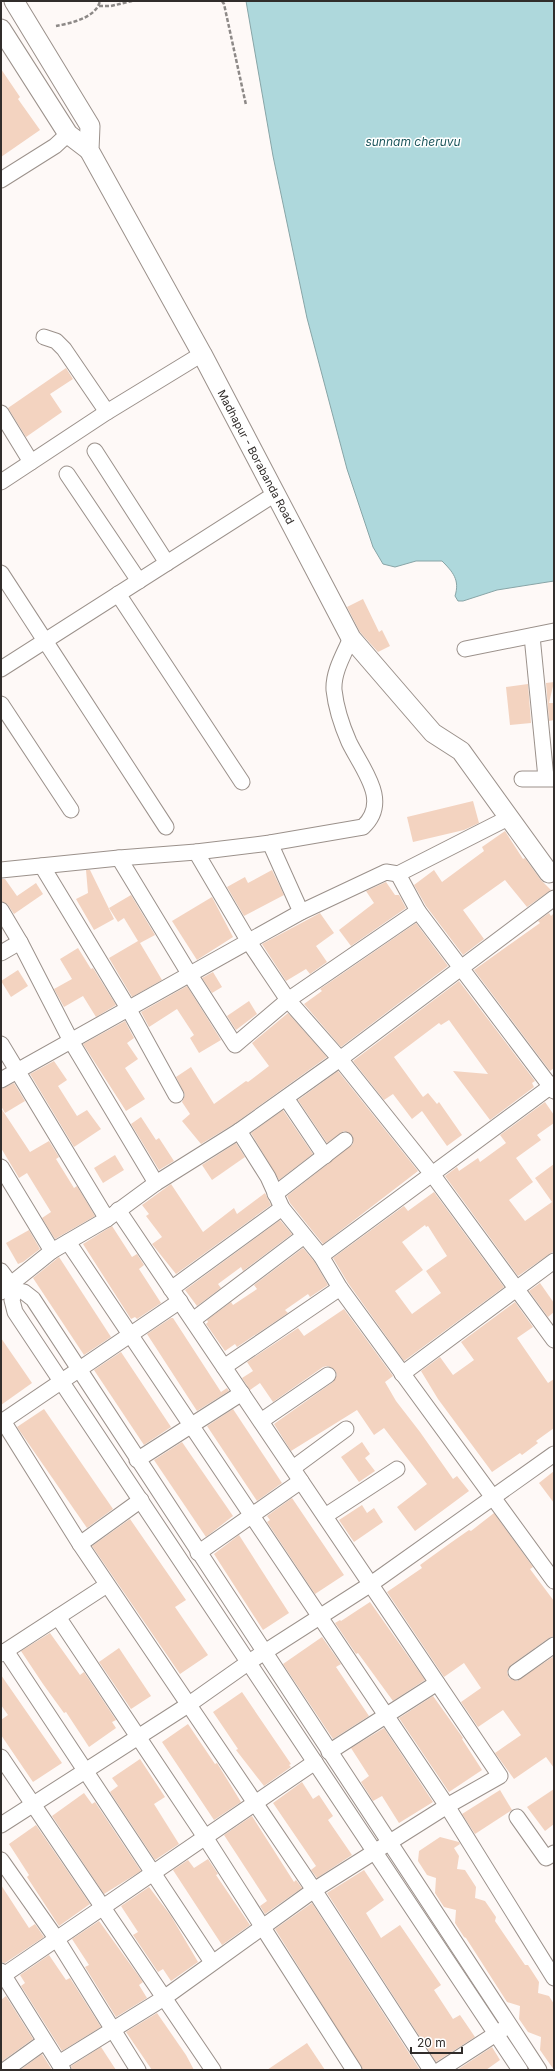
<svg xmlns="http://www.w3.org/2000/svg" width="555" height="2071" font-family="Inter,sans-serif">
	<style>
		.water { fill: #aed8dc; stroke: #88a5a7 }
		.building { fill: #f3d3c0; fill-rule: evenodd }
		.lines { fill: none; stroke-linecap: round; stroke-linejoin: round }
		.minor-casing { stroke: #9b918b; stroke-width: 17 }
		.tertiary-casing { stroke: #9b918b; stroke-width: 21 }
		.path { stroke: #8d8987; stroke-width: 2.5; stroke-dasharray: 4 2; stroke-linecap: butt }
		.minor { stroke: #fff; stroke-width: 15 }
		.tertiary { stroke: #fff; stroke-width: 19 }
		.labels { text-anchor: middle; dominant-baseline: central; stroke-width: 3; stroke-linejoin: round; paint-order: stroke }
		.street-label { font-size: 11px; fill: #312d2b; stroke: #fff }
		.water-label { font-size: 12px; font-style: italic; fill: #1d575d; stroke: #fff }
	</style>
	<rect width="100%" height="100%" fill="#fef9f7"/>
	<!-- water -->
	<path class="water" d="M246 1H554V581L497 590 463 601H458L455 596C460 580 453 572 442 561H416L395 567 383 564 373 547 347 469 307 318 273 156Z"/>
	<!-- building -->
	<g class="building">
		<polygon points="1,69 20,97 18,99 40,130 1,157"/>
		<polygon points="66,368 73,379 50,394 62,412 26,437 8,408"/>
		<polygon points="363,599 379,632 382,630 390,646 378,652 360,632 347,607"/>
		<polygon points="554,682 549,703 554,703 554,720 549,721 546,683"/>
		<polygon points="528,684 531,723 510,725 506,687"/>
		<polygon points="473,801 479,823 464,830 413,842 407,817"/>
		<polygon points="505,831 523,859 525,858 540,879 551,890 527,907 505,880 463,910 484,939 463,955 426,906 414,885 434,870 442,882 484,851 482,847"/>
		<polygon points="86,870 90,870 114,919 94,930 76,899 88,893"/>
		<polygon points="272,870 284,895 244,916 227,887 245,877 248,883"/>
		<polygon points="1,879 5,879 17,896 36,883 43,894 14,914 8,905 1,901"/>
		<polygon points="386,882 395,895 399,895 406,908 351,946 339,930 374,903 366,891"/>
		<polygon points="131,895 155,935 140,943 162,980 132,997 109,958 138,941 124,918 118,922 109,908"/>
		<polygon points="212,897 233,937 197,960 172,921"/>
		<polygon points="320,913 334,933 316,946 327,962 310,974 306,969 286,981 262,944"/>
		<polygon points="549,913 551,916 554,913 554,1068 550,1071 474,970 540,923 538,921"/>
		<polygon points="416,923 448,966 341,1047 304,1004 322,991 320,989"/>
		<polygon points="78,948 91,969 93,968 116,1005 96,1017 83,996 64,1007 54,989 72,979 60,959"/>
		<polygon points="18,970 28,986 11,997 1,981"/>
		<polygon points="213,972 222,987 212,993 202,978"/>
		<polygon points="459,981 535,1081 532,1083 534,1087 490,1120 453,1071 488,1074 449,1020 441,1025 439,1023 394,1057 423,1097 428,1093 437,1104 439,1102 462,1135 447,1146 422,1111 412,1119 393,1094 384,1100 353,1061"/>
		<polygon points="187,986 221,1040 199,1053 190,1038 194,1035 177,1009 149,1027 141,1012"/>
		<polygon points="249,1001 257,1014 236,1030 227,1016"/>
		<polygon points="288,1013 327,1057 234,1124 201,1144 182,1121 190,1114 182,1102 185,1095 176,1077 191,1067 214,1104 246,1081 248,1082 269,1066 252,1043"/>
		<polygon points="125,1021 134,1038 127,1043 138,1059 125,1068 145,1099 126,1111 83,1044"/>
		<polygon points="54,1061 67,1080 58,1086 77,1116 87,1110 101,1129 74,1147 30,1074"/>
		<polygon points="338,1071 418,1171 323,1244 290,1203 287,1196 353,1144 352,1135 344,1131 327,1143 298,1100"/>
		<polygon points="14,1083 25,1101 5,1113 1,1106 1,1089"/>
		<polygon points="545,1102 554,1115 554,1123 537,1135 541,1140 516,1158 533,1182 509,1200 525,1221 552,1202 535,1178 554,1164 554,1251 518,1276 445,1176 457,1167 459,1171 478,1158 480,1162 506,1143 500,1135"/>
		<polygon points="1,1108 30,1152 49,1141 59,1157 56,1159 74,1188 77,1186 95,1216 55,1239 42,1218 51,1212 27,1173 19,1178 1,1148"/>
		<polygon points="283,1110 313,1154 279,1180 251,1133"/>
		<polygon points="141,1117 156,1140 159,1138 174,1161 159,1170 131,1124"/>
		<polygon points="236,1143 245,1157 212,1180 202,1165"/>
		<polygon points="115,1155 124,1170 103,1183 94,1168"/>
		<polygon points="171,1184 203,1232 234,1208 237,1214 265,1193 271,1205 176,1274 152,1244 162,1237 146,1216 149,1214 142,1205"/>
		<path d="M434 1192 504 1287 404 1361 348 1283 333 1258 404 1206 408 1211ZM425 1225 426 1227 428 1226 447 1256 426 1271 441 1293 412 1314 395 1291 423 1270 402 1242Z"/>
		<polygon points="280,1220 292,1234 243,1271 241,1267 218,1284 221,1288 197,1306 185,1290"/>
		<polygon points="112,1226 132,1257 137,1254 144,1265 139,1269 161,1303 137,1319 135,1317 131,1319 83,1244"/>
		<polygon points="29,1230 40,1249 23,1262 18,1264 6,1243"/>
		<polygon points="303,1248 314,1261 328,1285 310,1297 308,1294 285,1310 288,1313 237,1347 235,1344 225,1351 206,1324 208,1322 207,1320 231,1302 233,1305 257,1289 254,1285"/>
		<polygon points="59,1257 111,1337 84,1355 33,1278"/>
		<polygon points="540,1283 554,1303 554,1312 548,1317 529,1291"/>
		<polygon points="515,1302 533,1327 517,1338 548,1383 554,1379 554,1428 536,1441 538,1443 522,1455 520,1453 492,1472 438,1399 421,1371 440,1357 453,1375 474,1360 461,1342"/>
		<polygon points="344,1309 393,1376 385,1382 396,1401 420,1432 453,1479 457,1476 469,1491 415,1531 397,1507 427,1484 384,1428 374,1435 357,1410 291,1451 274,1424 333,1382 337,1375 335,1370 328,1366 323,1367 273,1402 260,1383 250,1390 242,1378 253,1371 247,1362 298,1328 304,1336"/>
		<polygon points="171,1318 173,1318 221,1392 227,1388 229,1391 197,1411 147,1334"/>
		<polygon points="1,1338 32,1383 1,1405"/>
		<polygon points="121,1352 171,1427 144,1445 94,1370"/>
		<polygon points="44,1409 113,1509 87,1528 17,1427"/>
		<polygon points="233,1409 282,1483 257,1501 207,1426"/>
		<polygon points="182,1442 233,1516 206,1537 154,1460"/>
		<polygon points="362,1442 370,1454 365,1458 375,1471 359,1482 341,1457"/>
		<polygon points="554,1471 554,1503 539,1483"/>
		<polygon points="292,1498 344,1575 315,1594 267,1522 270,1520 267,1516"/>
		<polygon points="362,1505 367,1513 374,1508 383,1522 354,1542 339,1520"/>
		<polygon points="494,1513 533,1567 530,1569 554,1601 554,1636 549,1638 511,1665 507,1672 509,1678 517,1681 554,1656 554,1768 546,1757 514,1779 495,1753 521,1735 503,1710 478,1727 461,1702 481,1688 464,1663 444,1677 387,1592 422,1568 420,1565 449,1544 469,1530 471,1531"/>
		<polygon points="130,1519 186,1600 175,1607 208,1655 180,1674 92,1546"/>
		<polygon points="239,1535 289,1613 263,1630 214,1554"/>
		<polygon points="370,1602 425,1680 393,1701 358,1653 356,1654 335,1623 340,1620 341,1621"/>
		<polygon points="50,1633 80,1675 84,1672 116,1720 112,1722 116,1728 89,1747 66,1712 64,1713 43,1684 21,1651"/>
		<polygon points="322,1637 341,1664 336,1667 369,1716 333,1739 283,1664"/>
		<polygon points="119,1648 151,1696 131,1709 99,1662"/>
		<polygon points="1,1675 62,1763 33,1782 1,1735 1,1720 8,1715 1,1705"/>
		<polygon points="242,1692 291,1764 289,1765 291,1767 264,1786 236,1750 238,1749 213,1712"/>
		<polygon points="433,1696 463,1738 462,1739 482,1770 449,1792 399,1718"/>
		<polygon points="188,1724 215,1764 217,1763 241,1802 214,1820 162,1742"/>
		<polygon points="384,1728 433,1802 399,1823 382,1796 373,1801 361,1782 369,1776 351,1748"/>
		<polygon points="140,1759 165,1797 154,1804 179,1844 155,1860 110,1792 118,1786 112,1778"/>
		<polygon points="302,1782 313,1799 319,1795 333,1816 328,1820 352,1855 317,1878 311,1870 316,1866 273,1803"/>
		<polygon points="554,1789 554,1824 545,1831 527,1807"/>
		<polygon points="500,1790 512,1810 475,1834 462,1814"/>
		<polygon points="84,1793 92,1804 95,1802 141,1871 104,1894 52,1816"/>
		<polygon points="252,1816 294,1882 296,1880 302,1888 265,1914 260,1906 267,1901 224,1835"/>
		<polygon points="36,1825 90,1904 59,1926 27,1877 29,1875 9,1844"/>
		<polygon points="440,1837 459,1842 460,1844 454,1848 459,1856 457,1869 465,1870 476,1887 475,1898 485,1901 496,1917 495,1921 525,1965 528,1965 539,1982 538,1993 549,1996 554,2004 554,2070 540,2050 541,2037 528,2032 519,2019 520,2006 507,2002 466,1938 464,1937 455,1923 456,1910 444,1907 435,1893 436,1878 427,1875 418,1861 419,1851"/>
		<polygon points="208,1859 218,1874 216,1875 250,1925 222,1945 173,1870 188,1860 194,1868"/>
		<polygon points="364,1870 384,1900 366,1913 381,1938 400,1925 441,1985 434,1990 453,2019 460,2015 475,2037 436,2062 327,1893"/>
		<polygon points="1,1885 29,1928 35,1924 44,1937 5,1963 1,1962"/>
		<polygon points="149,1887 171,1916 198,1962 171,1981 163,1969 158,1972 133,1935 138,1932 121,1906"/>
		<polygon points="312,1903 420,2070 363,2070 275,1929"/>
		<polygon points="99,1921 143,1982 139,1985 147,1998 116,2017 85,1967 89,1965 72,1939"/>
		<polygon points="49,1955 66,1980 70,1978 101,2027 62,2051 21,1986 25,1983 20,1975"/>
		<polygon points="6,1996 33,2039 1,2062 1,2000"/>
		<polygon points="157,2013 186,2055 194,2070 152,2070 126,2032"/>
		<polygon points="307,2043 325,2070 267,2070"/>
		<polygon points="101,2047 116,2070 72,2070 71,2066"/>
		<polygon points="492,2047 500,2060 486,2070 457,2070"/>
		<polygon points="42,2054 52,2070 20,2070"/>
	</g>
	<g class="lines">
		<!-- minor casing -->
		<g class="minor-casing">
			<g id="minor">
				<polyline points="1,180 55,146 68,134"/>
				<polyline points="44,337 56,341 64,349 107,412"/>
				<polyline points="1,413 31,462"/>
				<polyline points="95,451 167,563"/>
				<polyline points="67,474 139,581"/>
				<polyline points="1,482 107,412 202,354"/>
				<polyline points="1,573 166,827"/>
				<polyline points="118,594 242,782"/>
				<polyline points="532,636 546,778"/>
				<polyline points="465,649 554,631"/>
				<polyline points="1,669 275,494"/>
				<polyline points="1,704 71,810"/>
				<polyline points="522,779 554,779"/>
				<polyline points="508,818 398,874 418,911 554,1091"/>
				<polyline points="270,843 301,912"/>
				<polyline points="196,852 249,942 288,1000 340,1059 432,1174 554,1340"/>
				<polyline points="119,858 190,975 235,1045 288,1000 418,911"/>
				<polyline points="42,866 128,1008 176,1095"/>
				<path d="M1 870 119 858 196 852 270 843 363 827C391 801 362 769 349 742 342 726 336 708 334 690 333 672 344 654 351 638"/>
				<polyline points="1,910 20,942 71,1041 156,1183"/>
				<polyline points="1,953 20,942"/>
				<polyline points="1,1044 107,1219"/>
				<polyline points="1,1080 301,912 386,872 398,874"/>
				<polyline points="286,1098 325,1156"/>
				<polyline points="239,1131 268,1177 282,1208 321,1256 340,1288 554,1581"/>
				<polyline points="1,1167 52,1251"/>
				<polyline points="275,1194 345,1140"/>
				<polyline points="68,1242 447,1806 554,1978"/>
				<polyline points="321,1256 554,1084"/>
				<polyline points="1,1271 15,1290 24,1292 33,1299 539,2070"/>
				<polyline points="171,1289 282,1208"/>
				<polyline points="15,1290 12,1300 15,1312 520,2070"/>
				<polyline points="1,1292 52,1251 107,1219 156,1183 239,1131 340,1059 554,898"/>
				<polyline points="180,1301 3,1421 80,1544 314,1890 431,2070"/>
				<polyline points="193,1320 304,1236"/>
				<polyline points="224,1367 340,1288"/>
				<polyline points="402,1374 554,1261"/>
				<polyline points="261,1421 328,1375"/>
				<polyline points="137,1460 242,1393"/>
				<polyline points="293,1468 346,1429"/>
				<polyline points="325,1516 397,1469"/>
				<polyline points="80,1544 141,1500"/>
				<polyline points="198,1553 301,1481"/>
				<polyline points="58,1617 205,1837 354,2070"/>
				<polyline points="6,1651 212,1962"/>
				<polyline points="1,1654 107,1585"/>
				<polyline points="516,1672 554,1645"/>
				<polyline points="329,1752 437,1683"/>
				<polyline points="1,1757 213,2070"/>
				<polyline points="517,1817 546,1858 554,1853"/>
				<polyline points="1,1825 188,1705 249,1662 371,1584 554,1454"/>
				<polyline points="1,1860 56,1938 138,2070"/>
				<polyline points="1,1971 63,2070"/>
				<polyline points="1,1977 315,1762"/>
				<polyline points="59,2063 164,1998 314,1890 447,1806 500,1776 118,1210"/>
				<polyline points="5,2070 44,2042"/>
				<polyline points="440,2070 505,2028"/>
			</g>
		</g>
		<!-- tertiary casing -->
		<g class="tertiary-casing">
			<g id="tertiary">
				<polyline points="14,1 90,126 89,150 202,354 351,638 433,733 461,751 549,873"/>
				<polyline points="1,29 68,134 89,150"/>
			</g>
		</g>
		<!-- path -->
		<g class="path">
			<polyline points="222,1 224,4 246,105"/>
			<polyline points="99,6 111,6 132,1"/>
			<path d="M56 26C71 23 96 18 100 1"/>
		</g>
		<!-- minor -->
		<use href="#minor" class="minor"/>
		<!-- tertiary -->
		<use href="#tertiary" class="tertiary"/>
	</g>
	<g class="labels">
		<!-- street labels -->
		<g class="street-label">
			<text transform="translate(256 457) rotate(62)">Madhapur - Borabanda Road</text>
		</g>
		<!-- water labels -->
		<g class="water-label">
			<text x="413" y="141">sunnam cheruvu</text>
		</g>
	</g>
	<!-- border -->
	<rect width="555" height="2071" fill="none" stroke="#312d2b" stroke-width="4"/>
	<!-- scale -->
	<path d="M411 2047v6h51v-6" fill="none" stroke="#312d2b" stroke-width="2"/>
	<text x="417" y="2047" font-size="12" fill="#312d2b" stroke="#ffffff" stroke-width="3" paint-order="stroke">20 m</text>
</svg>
